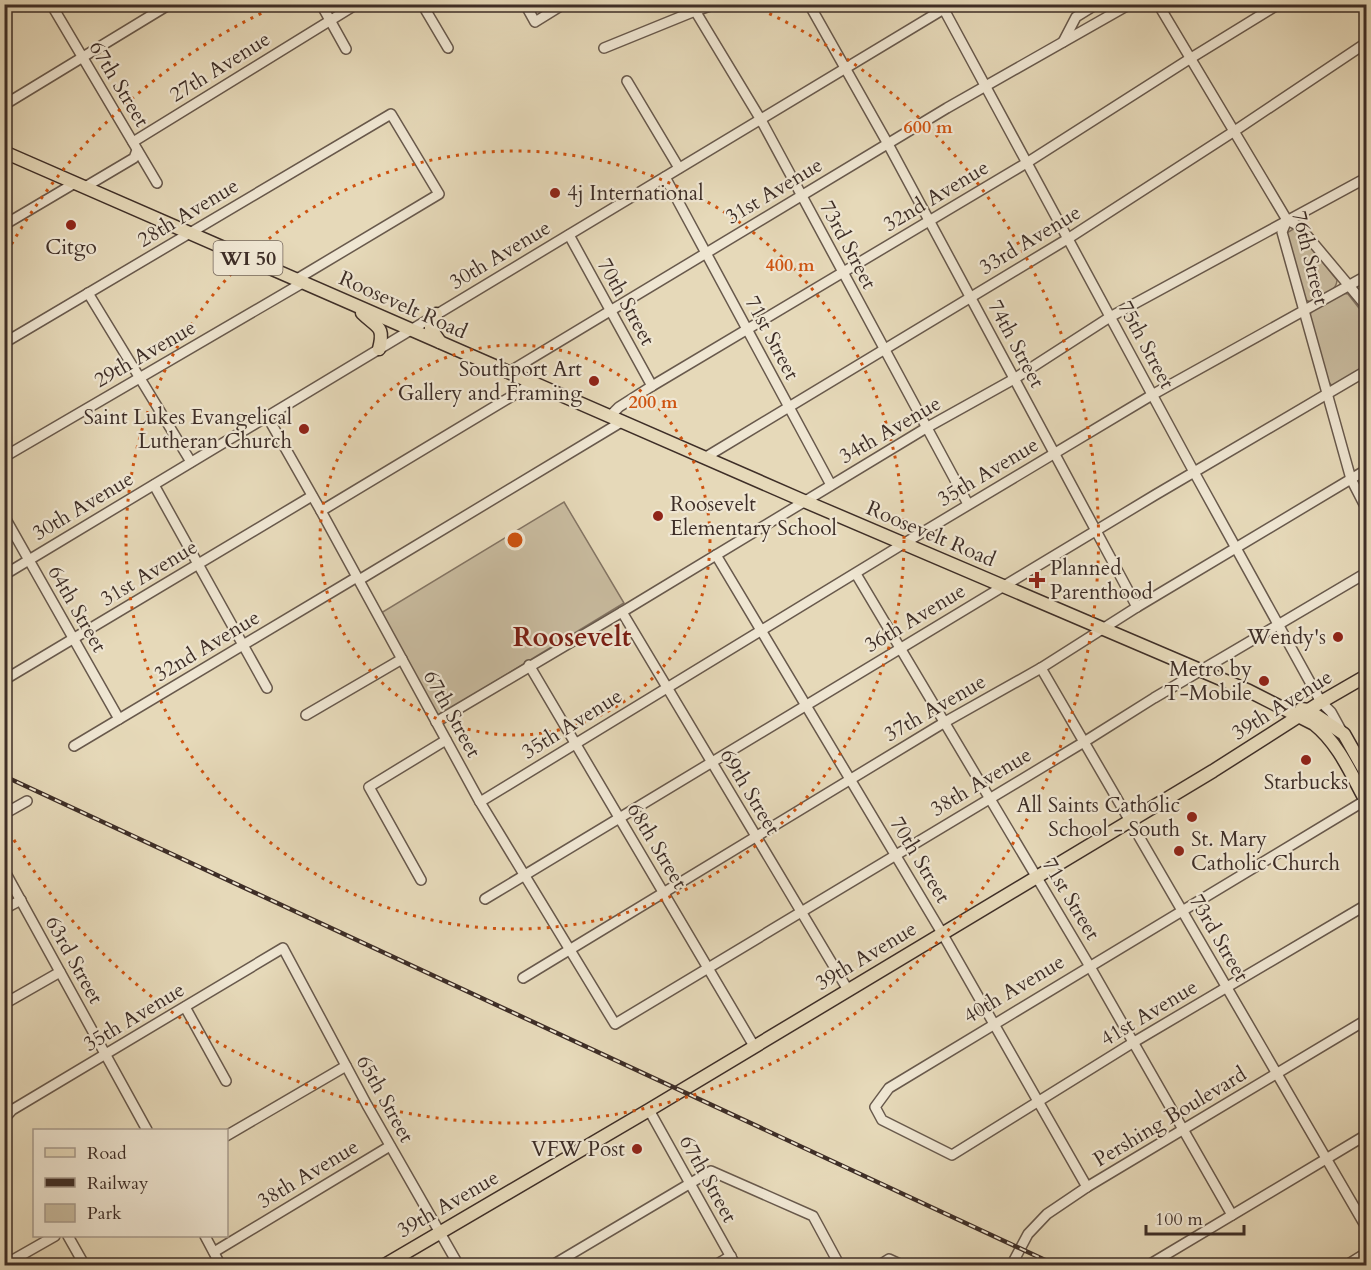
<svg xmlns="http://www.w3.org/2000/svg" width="1371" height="1270" font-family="Cardo,serif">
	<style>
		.green { fill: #c9bca0; stroke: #847564; stroke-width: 1.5 }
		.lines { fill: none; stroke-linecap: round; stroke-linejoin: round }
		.minor-casing { stroke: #68594c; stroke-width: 12 }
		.major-casing { stroke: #3e2e27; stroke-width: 15 }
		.minor { stroke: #efe6d2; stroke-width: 9 }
		.major { stroke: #e6d9b9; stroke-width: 12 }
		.rail-casing { stroke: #3e2e27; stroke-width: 4.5 }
		.rail { stroke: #efe6d2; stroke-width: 2; stroke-dasharray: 7; stroke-linecap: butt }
		.ring { fill: none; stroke: #ce5310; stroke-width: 3; stroke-dasharray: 3 6 }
		.poi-dot { fill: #8f2418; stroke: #efe6d2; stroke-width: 2 }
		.labels { text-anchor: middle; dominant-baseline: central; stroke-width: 4.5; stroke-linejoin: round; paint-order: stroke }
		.shield { fill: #efe6d2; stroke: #73655a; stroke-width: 1.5 }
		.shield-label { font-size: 20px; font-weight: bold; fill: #3e2e27 }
		.street-label { font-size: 21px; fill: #3e2e27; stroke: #efe6d2 }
		.poi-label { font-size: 21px; fill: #3e2e27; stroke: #efe6d2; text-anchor: end }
		.district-label { font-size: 27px; font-weight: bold; fill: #7a1f14; stroke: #efe6d2 }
		.centre { fill: #ce5310; stroke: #efe6d2; stroke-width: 3 }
		.ring-label { font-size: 18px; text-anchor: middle; font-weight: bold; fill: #ce5310; stroke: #efe6d2; stroke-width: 4.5; stroke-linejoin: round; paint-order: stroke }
	</style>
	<rect width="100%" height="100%" fill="#e6d9b9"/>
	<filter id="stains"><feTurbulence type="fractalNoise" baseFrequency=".00333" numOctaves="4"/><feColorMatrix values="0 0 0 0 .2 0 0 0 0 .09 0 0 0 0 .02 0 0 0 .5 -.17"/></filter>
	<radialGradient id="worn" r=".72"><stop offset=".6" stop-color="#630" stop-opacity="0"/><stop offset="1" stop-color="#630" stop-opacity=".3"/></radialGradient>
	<!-- green -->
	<g class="green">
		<path d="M1295 228 1337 280C1337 292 1320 297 1310 302L1304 299 1285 234Z"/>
		<polygon points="1342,293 1348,294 1366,317 1366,369 1332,386 1328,381 1309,316 1312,311"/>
		<polygon points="564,502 624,603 438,716 381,613"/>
	</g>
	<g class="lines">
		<!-- minor casing -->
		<g class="minor-casing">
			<g id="minor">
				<polyline points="51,4 157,183"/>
				<polyline points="321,4 346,49"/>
				<polyline points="422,4 448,48"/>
				<polyline points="525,4 535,22 564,4"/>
				<polyline points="691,4 761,120 968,504"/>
				<polyline points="809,4 888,144 1137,607"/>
				<polyline points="941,4 1194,472 1321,702 1331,712 1342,732"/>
				<polyline points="1158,4 1287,220"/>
				<polyline points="1365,4 1366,7"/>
				<polyline points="1063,42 1076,17 1097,4"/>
				<polyline points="604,48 695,11 716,4"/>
				<polyline points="627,81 679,168"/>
				<polyline points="4,105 170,4"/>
				<polyline points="133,142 357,4"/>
				<polyline points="665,177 831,485"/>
				<polyline points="85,187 134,158 137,150"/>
				<polyline points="1287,220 1282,232 1351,479 1366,508"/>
				<polyline points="1287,220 1299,226 1366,306"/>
				<polyline points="4,225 75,183"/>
				<polyline points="569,235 652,386"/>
				<polyline points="88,293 191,462"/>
				<polyline points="4,343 391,114 439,194 297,279"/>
				<polyline points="507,373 947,108 1130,4"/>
				<polyline points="267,416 321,511 480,802 615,1024 1084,742 1154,698 1366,573"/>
				<polyline points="610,416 619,407 652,386 1028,162 1191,58 1279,4"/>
				<polyline points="4,457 304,282"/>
				<polyline points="706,457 1069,238 1233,132 1366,43"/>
				<polyline points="154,485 267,688"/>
				<polyline points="321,511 522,390 530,383"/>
				<polyline points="4,516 119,719"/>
				<polyline points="716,555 942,933 1087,1187"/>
				<polyline points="856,574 1089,965 1232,1215"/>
				<polyline points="4,575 952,4"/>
				<polyline points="359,580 623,421"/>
				<polyline points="622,612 848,990"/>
				<polyline points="529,665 754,1046"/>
				<polyline points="1041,668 1366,1227"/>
				<polyline points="4,680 312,496"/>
				<polyline points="306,715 402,659"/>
				<polyline points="436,722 622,612 926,428 1014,379 1110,317 1366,178"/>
				<polyline points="74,746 357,577"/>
				<polyline points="1366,800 889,1088 875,1107 882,1120 952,1155 1134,1042 1366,905"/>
				<polyline points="480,802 903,544 1152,395 1366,276"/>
				<polyline points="4,814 27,801"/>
				<polyline points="4,870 147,1130"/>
				<polyline points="421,880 369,787 446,740"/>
				<polyline points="485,899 1155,495 1366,371"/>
				<polyline points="4,909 21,900"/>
				<polyline points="523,978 945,722 1041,668 1137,607 1366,470"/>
				<polyline points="4,1004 60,972"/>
				<polyline points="185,1007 226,1081"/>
				<polyline points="649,1110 736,1266"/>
				<polyline points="4,1119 12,1110 283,948 367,1105 459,1266"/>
				<polyline points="226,1136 346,1066"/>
				<polyline points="68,1236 85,1266"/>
				<polyline points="205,1236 221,1266"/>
				<polyline points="214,1252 390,1146"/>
				<polyline points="4,1265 55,1236"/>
				<polyline points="551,1266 711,1171 813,1216 840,1266"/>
				<polyline points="714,1266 731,1256"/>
				<polyline points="878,1266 889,1259 904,1266"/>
				<polyline points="1011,1266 1028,1234 1047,1214 1087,1187 1366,1020"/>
				<polyline points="1147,1266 1366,1135"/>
				<polyline points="1345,1266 1366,1253"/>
			</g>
		</g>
		<!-- major casing -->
		<g class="major-casing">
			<g id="major">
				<path d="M4 152C271 268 537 386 804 501 952 565 1101 627 1249 691L1314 724C1339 744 1351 774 1366 801"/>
				<path d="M362 313C377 328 385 325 379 349"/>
				<polyline points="436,314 431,322 431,329 440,342"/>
				<polyline points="1301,709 1308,710 1344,734 1366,773"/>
				<polyline points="383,1266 649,1110 1213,771 1321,702 1366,676"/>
			</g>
		</g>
		<!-- minor -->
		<use href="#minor" class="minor"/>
		<!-- major -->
		<use href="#major" class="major"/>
		<!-- rail casing -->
		<g class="rail-casing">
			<polyline id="rail" points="4,776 1058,1266"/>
		</g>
		<!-- rail -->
		<use href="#rail" class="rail"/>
	</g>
	<!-- distance rings -->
	<g class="ring">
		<circle cx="515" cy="540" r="195"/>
		<circle cx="515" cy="540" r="389"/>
		<path d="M7 252A584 584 0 0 1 277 6M753 6A584 584 0 1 1 7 828"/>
	</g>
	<!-- markers -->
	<g class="poi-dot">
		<circle cx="555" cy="193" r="6"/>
		<circle cx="71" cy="225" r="6"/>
		<circle cx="594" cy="381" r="6"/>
		<circle cx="304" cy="429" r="6"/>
		<circle cx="658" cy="516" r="6"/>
		<path d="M1034 571h6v6h6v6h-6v6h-6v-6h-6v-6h6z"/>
		<circle cx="1338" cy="637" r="6"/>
		<circle cx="1264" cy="681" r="6"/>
		<circle cx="1306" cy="760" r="6"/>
		<circle cx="1192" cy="817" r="6"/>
		<circle cx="1179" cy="851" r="6"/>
		<circle cx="637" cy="1149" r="6"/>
	</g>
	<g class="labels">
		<!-- shield labels -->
		<rect class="shield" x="213.5" y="241" width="69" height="34" rx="4.5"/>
		<g class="shield-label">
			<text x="248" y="258">WI 50</text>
		</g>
		<!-- street labels -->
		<g class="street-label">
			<text transform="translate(220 67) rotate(-32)">27th Avenue</text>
			<text transform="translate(119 84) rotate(59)">67th Street</text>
			<text transform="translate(774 191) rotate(-31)">31st Avenue</text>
			<text transform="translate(936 196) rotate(-31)">32nd Avenue</text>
			<text transform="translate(188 213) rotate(-31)">28th Avenue</text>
			<text transform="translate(1030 240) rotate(-31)">33rd Avenue</text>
			<text transform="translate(848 245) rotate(62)">73rd Street</text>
			<text transform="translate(500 255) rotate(-31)">30th Avenue</text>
			<text transform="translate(1310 258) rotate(76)">76th Street</text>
			<text transform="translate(626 302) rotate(61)">70th Street</text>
			<text transform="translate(403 305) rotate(24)">Roosevelt Road</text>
			<text transform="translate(772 338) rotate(62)">71st Street</text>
			<text transform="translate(1016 344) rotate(62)">74th Street</text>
			<text transform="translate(1146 345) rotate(62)">75th Street</text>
			<text transform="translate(145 354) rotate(-30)">29th Avenue</text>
			<text transform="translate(890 430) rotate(-30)">34th Avenue</text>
			<text transform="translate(988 472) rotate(-31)">35th Avenue</text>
			<text transform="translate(83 506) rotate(-31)">30th Avenue</text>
			<text transform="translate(931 534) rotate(23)">Roosevelt Road</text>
			<text transform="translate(149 573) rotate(-31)">31st Avenue</text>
			<text transform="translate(77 609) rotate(60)">64th Street</text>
			<text transform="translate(915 618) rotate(-31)">36th Avenue</text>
			<text transform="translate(207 646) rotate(-31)">32nd Avenue</text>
			<text transform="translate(1282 705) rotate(-32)">39th Avenue</text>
			<text transform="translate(935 708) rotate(-30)">37th Avenue</text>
			<text transform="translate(452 714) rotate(61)">67th Street</text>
			<text transform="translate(572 724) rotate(-32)">35th Avenue</text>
			<text transform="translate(981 782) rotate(-31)">38th Avenue</text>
			<text transform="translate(750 792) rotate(59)">69th Street</text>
			<text transform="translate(657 846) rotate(59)">68th Street</text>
			<text transform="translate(920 860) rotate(59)">70th Street</text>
			<text transform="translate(1071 899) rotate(59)">71st Street</text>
			<text transform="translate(1219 938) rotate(60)">73rd Street</text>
			<text transform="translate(866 956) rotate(-31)">39th Avenue</text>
			<text transform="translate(74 960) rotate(61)">63rd Street</text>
			<text transform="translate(1014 989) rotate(-31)">40th Avenue</text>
			<text transform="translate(1149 1013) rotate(-31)">41st Avenue</text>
			<text transform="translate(134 1017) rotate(-31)">35th Avenue</text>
			<text transform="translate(385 1099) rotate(61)">65th Street</text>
			<text transform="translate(1170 1117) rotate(-31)">Pershing Boulevard</text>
			<text transform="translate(308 1174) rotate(-31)">38th Avenue</text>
			<text transform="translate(708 1179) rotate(61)">67th Street</text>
			<text transform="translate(448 1204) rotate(-30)">39th Avenue</text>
		</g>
		<!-- poi labels -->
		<g class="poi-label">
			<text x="567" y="193" text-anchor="start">4j International</text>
			<text x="71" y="247" text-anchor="middle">Citgo</text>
			<text x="582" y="369">Southport Art<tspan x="582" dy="24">Gallery and Framing</tspan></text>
			<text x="292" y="417">Saint Lukes Evangelical<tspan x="292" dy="24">Lutheran Church</tspan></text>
			<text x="670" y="504" text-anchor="start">Roosevelt<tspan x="670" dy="24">Elementary School</tspan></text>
			<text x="1050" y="568" text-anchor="start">Planned<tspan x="1050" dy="24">Parenthood</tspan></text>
			<text x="1326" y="637">Wendy's</text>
			<text x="1252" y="669">Metro by<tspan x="1252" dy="24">T-Mobile</tspan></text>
			<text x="1306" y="782" text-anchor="middle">Starbucks</text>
			<text x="1180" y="805">All Saints Catholic<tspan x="1180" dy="24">School - South</tspan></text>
			<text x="1191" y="839" text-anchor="start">St. Mary<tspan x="1191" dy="24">Catholic Church</tspan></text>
			<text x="625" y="1149">VFW Post</text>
		</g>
		<!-- district labels -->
		<g class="district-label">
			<text x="572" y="637">Roosevelt</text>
		</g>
	</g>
	<circle cx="515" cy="540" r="9" class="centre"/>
	<g class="ring-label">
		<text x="928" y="133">600 m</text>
		<text x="790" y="271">400 m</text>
		<text x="653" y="408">200 m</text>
	</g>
	<!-- margin -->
	<rect width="1371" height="1270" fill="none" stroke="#e6d9b9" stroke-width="24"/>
	<rect x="6" y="6" width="1359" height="1258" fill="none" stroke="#3e2e27" stroke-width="3"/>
	<rect x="12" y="12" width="1347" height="1246" fill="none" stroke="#3e2e27" stroke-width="1.5"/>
	<!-- legend -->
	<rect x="33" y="1129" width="195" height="108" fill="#efe6d2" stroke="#a89c8e" stroke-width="1.5"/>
	<rect x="45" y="1148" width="30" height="9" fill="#e6d9b9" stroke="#a89c8e" stroke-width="1.5"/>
	<text x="87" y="1159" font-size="18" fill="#3e2e27">Road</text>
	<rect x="45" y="1178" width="30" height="9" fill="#3e2e27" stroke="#a89c8e" stroke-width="1.5"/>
	<text x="87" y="1189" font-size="18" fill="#3e2e27">Railway</text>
	<rect x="45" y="1204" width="30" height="18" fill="#c9bca0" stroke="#a89c8e" stroke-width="1.5"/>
	<text x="87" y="1219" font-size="18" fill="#3e2e27">Park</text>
	<!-- scale -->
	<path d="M1146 1225v9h98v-9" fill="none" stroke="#3e2e27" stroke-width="3"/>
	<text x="1155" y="1225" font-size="18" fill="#3e2e27" stroke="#efe6d2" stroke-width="4.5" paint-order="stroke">100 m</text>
	<rect width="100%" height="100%" filter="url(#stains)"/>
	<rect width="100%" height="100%" fill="url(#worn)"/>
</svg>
